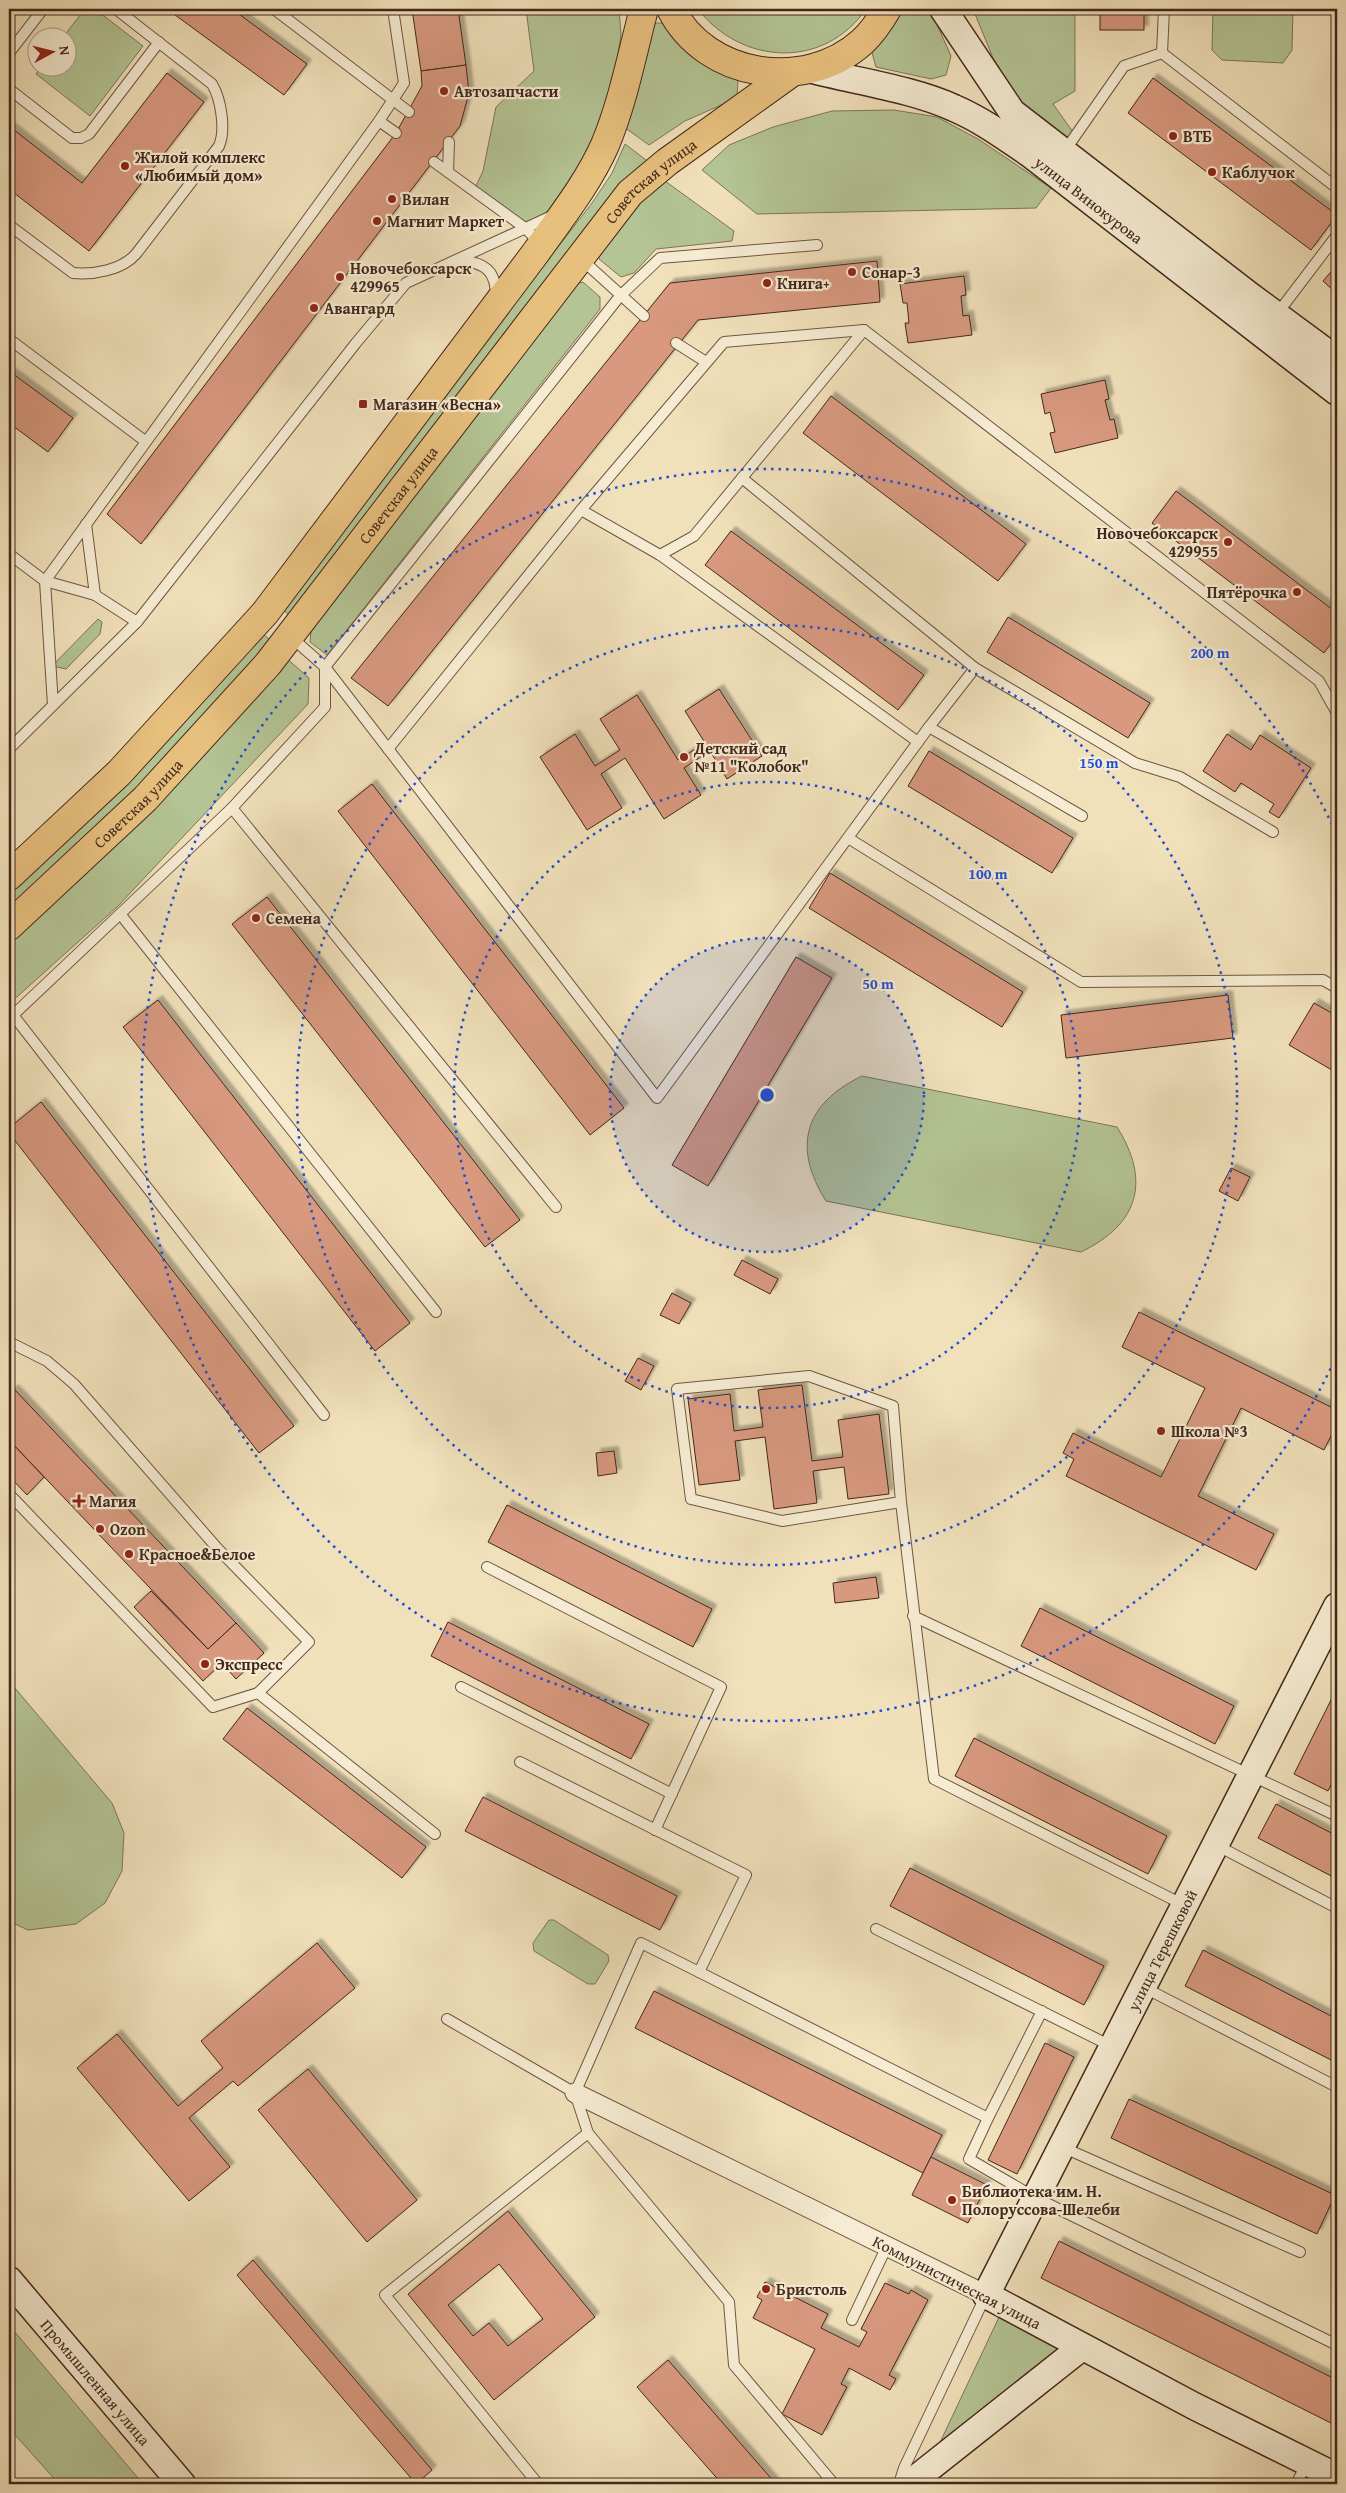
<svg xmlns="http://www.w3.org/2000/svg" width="1346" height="2493" font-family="'Gentium Book Plus',serif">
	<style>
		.green { fill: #b4c494; stroke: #7c7658 }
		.building { fill: #d8997f; stroke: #43271b; fill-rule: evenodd; filter: url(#shadow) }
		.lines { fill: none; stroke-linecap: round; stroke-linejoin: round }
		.lane-casing { stroke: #6e5643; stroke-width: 12 }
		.street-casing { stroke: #6e5643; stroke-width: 21 }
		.secondary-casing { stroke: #43271b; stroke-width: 29 }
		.primary-casing { stroke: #43271b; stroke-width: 30 }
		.lane { stroke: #f6ecd3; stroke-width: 10 }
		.street { stroke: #f6ecd3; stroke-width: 19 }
		.secondary { stroke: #f6ecd3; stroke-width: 26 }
		.primary { stroke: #e8c07e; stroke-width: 28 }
		.ring { fill: none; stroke: #1d4ed8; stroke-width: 2.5; stroke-dasharray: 2.5 5 }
		.poi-dot { fill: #8f2418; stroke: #f6ecd3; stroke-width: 2 }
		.labels { text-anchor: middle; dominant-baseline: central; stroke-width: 4.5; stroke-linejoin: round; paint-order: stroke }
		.poi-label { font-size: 16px; font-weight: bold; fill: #43271b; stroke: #f6ecd3; text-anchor: start }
		.street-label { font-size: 16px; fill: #43271b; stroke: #f6ecd3 }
		.centre { fill: #1d4ed8; stroke: #f6ecd3; stroke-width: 2.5 }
		.ring-label { font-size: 15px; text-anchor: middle; font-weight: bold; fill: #1d4ed8; stroke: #f6ecd3; stroke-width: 4.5; stroke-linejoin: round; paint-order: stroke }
	</style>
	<defs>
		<filter id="shadow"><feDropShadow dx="4.5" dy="-4.5" stdDeviation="1" flood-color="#0004"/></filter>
	</defs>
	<rect width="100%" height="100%" fill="#f1e1bb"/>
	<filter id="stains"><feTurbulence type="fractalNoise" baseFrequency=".004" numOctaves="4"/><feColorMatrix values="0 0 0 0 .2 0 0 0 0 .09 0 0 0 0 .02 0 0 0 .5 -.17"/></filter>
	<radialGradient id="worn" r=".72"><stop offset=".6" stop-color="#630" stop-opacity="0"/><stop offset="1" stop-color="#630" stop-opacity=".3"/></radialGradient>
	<!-- green -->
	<g class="green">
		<polygon points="85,9 95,9 143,46 90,116 36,74 40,68 68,68 68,38 63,37"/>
		<polygon points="526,9 619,9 621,34 610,107 560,205 526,223 476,186 483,171 496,107 534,71"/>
		<path d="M698 9H866C824 70 741 65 698 9Z"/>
		<polygon points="902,9 930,9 951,56 946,75 931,79 876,67 871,49"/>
		<polygon points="973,9 1075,9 1075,91 1053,104 1073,132 1062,144 1028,113 993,58"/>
		<polygon points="1213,9 1293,9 1292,50 1283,63 1222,60 1212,50"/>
		<path d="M649 23H669C688 56 702 67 738 80L737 98 685 121 649 145 624 127Z"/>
		<polygon points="894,110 937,117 978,139 1051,188 1036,208 757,214 702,170 729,145 773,127 832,111"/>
		<polygon points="625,144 650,163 291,617 280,607 592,203 612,173"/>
		<polygon points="665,181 734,231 732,241 656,249 634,273 621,277 599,259 599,242 637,200"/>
		<polygon points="583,282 600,297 600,309 327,655 310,642 312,620 568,286"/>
		<polygon points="98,619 102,622 100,634 66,669 52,666"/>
		<path d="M262 633 270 640 217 704 136 790 9 909V894C101 809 182 728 262 633Z"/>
		<polygon points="285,657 309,678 308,704 117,907 9,1004 9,939"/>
		<path d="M862 1076 1117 1127C1151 1181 1139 1224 1081 1252L826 1201C792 1147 804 1104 862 1076Z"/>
		<polygon points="9,1681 112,1803 124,1833 122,1871 105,1903 76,1924 28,1930 9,1921"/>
		<polygon points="549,1920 554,1920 608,1955 609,1961 595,1984 588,1984 534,1951 533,1943"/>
		<polygon points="1000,2315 1062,2350 936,2451"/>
		<polygon points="9,2325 143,2484 59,2484 9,2428"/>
	</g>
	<!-- building -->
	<g class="building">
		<polygon points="167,9 232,9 307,64 284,95"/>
		<polygon points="412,9 458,9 466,65 421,71"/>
		<rect x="1100" y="9" width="44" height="21"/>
		<polygon points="466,65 469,93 460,126 141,544 107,514 396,133 422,86 421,71"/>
		<polygon points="167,73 204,102 89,251 9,189 9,126 82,183"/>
		<polygon points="1153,78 1337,215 1311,250 1128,113"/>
		<polygon points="877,261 880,302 698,320 388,706 351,678 670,283"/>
		<polygon points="1337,265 1337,294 1323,281"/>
		<polygon points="964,276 966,295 961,296 963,316 969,315 972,335 908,343 905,323 909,323 907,303 903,303 900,284"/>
		<polygon points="9,371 73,418 48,452 9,423"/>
		<polygon points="1105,380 1109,399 1105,400 1110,420 1114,419 1118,438 1055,453 1050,433 1055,432 1050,412 1045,414 1041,394"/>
		<polygon points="831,396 1026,544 998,581 803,433"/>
		<polygon points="1176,491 1337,613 1337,635 1324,653 1152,523"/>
		<polygon points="731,531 924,675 898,710 705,565"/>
		<polygon points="1008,617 1150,703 1128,738 987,652"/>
		<polygon points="719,689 762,756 727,779 710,751 684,768 701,795 664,819 625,758 601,774 622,808 587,830 540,757 575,734 595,766 620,750 600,719 637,695 678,760 705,743 685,711"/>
		<polygon points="1227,734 1251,750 1260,735 1311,768 1279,818 1269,812 1274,804 1241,783 1235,792 1203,771"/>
		<polygon points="929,751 1073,838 1052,873 908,786"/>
		<polygon points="372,784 624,1108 590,1135 338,811"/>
		<polygon points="830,873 1023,992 1002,1027 809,908"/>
		<polygon points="267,897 520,1220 485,1247 232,924"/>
		<polygon points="796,957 832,978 708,1186 672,1165"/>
		<polygon points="1228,995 1233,1038 1066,1058 1061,1015"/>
		<polygon points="158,1000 410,1323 375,1351 123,1027"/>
		<polygon points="1314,1003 1337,1016 1337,1073 1289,1045"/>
		<polygon points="41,1102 294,1426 259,1453 9,1133 9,1128"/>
		<polygon points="1231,1168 1250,1177 1238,1201 1219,1191"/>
		<polygon points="742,1260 778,1279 770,1294 734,1275"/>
		<polygon points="672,1293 691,1303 679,1324 660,1315"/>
		<polygon points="1139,1312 1337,1410 1337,1424 1324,1450 1241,1408 1198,1496 1274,1534 1256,1570 1066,1476 1074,1459 1063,1453 1073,1433 1161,1477 1205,1388 1122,1347"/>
		<polygon points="638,1358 654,1366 641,1390 625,1381"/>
		<polygon points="802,1385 812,1461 843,1457 838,1420 879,1414 889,1494 848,1499 844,1467 813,1471 817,1503 774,1509 765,1437 735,1441 740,1480 699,1485 688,1399 730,1394 734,1431 763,1427 758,1390"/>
		<polygon points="14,1389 236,1623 208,1649 9,1440 9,1394"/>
		<polygon points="9,1440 44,1477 27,1495 9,1476"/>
		<polygon points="614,1451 617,1473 598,1476 596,1453"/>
		<polygon points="507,1505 712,1609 693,1647 488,1542"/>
		<polygon points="876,1577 879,1598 835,1603 833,1583"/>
		<polygon points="151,1591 208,1649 236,1623 264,1653 236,1679 222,1663 203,1681 134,1607"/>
		<polygon points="1040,1608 1234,1706 1215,1744 1021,1646"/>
		<polygon points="448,1622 649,1724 631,1759 431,1656"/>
		<polygon points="1337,1688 1337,1773 1328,1791 1294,1774"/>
		<polygon points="247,1708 426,1847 402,1878 223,1739"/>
		<polygon points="974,1738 1167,1836 1148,1874 955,1776"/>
		<polygon points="483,1797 677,1896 660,1930 465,1831"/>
		<polygon points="1276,1804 1337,1836 1337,1879 1258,1838"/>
		<polygon points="910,1868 1104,1966 1084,2005 890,1906"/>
		<polygon points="317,1943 355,1988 238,2086 233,2081 189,2118 230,2167 189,2201 77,2068 117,2034 178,2106 223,2068 201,2041"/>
		<polygon points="1203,1950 1337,2019 1337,2063 1185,1986"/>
		<polygon points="654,1991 942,2135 923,2173 635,2028"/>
		<polygon points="1045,2043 1074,2057 1017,2174 988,2160"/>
		<polygon points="308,2069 417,2200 367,2242 258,2110"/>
		<polygon points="1129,2099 1335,2195 1317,2234 1111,2138"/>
		<polygon points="931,2157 987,2185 968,2223 912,2195"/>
		<path d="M508 2211 595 2317 494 2400 408 2294ZM499 2264 543 2319 508 2346 489 2323 473 2336 448 2305Z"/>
		<polygon points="1059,2241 1337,2380 1337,2426 1041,2278"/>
		<polygon points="253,2260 432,2470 416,2484 237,2275"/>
		<polygon points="765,2282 828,2314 821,2328 859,2347 867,2332 861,2329 885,2283 909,2294 911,2290 928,2300 889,2375 896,2379 890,2390 849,2368 841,2384 847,2387 822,2435 782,2414 815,2349 753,2318 762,2300 757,2297"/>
		<polygon points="668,2360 776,2484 722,2484 637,2387"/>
	</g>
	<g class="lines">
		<!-- lane casing -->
		<g class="lane-casing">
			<g id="lane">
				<polyline points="274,9 409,112"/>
				<polyline points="9,53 43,9"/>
				<polyline points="1162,53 1337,188"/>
				<polyline points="9,89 72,138 81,138 89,134 159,42"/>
				<polyline points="379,121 396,133"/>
				<polyline points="1064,152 1124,66 1162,53 1164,9"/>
				<polyline points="434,162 525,228 534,237 536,247"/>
				<polyline points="448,172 449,142"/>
				<path d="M9 225 73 273C94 275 122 270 136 254L219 146C226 130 221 99 212 84L116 9"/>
				<polyline points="580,258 644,316"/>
				<path d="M461 259C485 265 496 269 496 297"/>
				<polyline points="1277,314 1337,235"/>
				<polyline points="9,339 145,441"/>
				<polyline points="676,343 706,362"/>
				<polyline points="742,478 975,668"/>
				<polyline points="581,510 660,555 918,742"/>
				<polyline points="86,524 95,595"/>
				<polyline points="9,554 45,581 95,595 137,622"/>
				<polyline points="660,555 694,536 864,330"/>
				<polyline points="291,637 325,667 657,1098 929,727 975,668 1135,763 1180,777 1273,832"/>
				<polyline points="53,705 45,581 379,121 404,83 393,9"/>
				<polyline points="929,727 1082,816"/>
				<polyline points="9,749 137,622 356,343 406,283 554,215"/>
				<polyline points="388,749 581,510 724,342 864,330 1319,681 1337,713"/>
				<polyline points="232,808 556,1207"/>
				<polyline points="848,838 1081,982 1323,980 1337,988"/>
				<polyline points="121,915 436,1312"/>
				<polyline points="13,1015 324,1415"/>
				<polyline points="9,1019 232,808 325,707 325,667 620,296 660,258 817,245"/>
				<polyline points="9,1342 47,1361 74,1384 218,1549 309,1642 258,1693 435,1834"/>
				<polyline points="9,1494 213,1707 258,1693"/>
				<polyline points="901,1502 893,1406 809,1376 677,1389 691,1499 782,1521 901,1502 934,1779 1184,1905"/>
				<polyline points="487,1567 721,1687 655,1830"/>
				<polyline points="913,1616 1337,1816"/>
				<polyline points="461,1687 672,1794"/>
				<polyline points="520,1762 746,1875 699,1972 641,1943 575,2093"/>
				<polyline points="1216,1845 1337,1908"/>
				<polyline points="876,1929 1113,2047"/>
				<polyline points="699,1972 988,2118 1042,2011"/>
				<polyline points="1143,1987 1337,2087"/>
				<polyline points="447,2019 575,2093 588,2133 729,2302 734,2365 834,2484"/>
				<polyline points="988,2118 969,2159 1036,2198 1337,2345"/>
				<polyline points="1062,2147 1300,2252"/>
				<polyline points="852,2320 887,2246"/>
				<polyline points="922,2475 938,2484"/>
				<polyline points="538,2484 385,2295 588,2133"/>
				<polyline points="899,2484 904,2468 986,2295"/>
				<polyline points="1296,2484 1307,2463"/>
			</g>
		</g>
		<!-- street casing -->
		<g class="street-casing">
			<polyline id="street" points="575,2093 986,2295"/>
		</g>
		<!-- secondary casing -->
		<g class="secondary-casing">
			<g id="secondary">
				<polyline points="943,9 1012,112 1249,295 1337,360"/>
				<path id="s1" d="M809 69C854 81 913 89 954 108 982 120 1005 137 1030 154L1337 392"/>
				<polyline points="1337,1606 986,2295 1194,2406 1337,2477"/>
				<path id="s2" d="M9 2280 182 2484"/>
				<polyline points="909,2484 1082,2347"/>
			</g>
		</g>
		<!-- primary casing -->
		<g class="primary-casing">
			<g id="primary">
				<path d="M671 9C706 78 805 93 862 42 873 32 880 21 887 9"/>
				<path d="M9 876 119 773 265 613 537 251C561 217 588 183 605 145 623 102 632 54 644 9"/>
				<path id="s3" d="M9 926 145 799 268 664 630 193 667 162 791 73"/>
			</g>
		</g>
		<!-- lane -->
		<use href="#lane" class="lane"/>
		<!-- street -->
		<use href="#street" class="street"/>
		<!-- secondary -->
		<use href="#secondary" class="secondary"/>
		<!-- primary -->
		<use href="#primary" class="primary"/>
	</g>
	<!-- distance rings -->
	<circle cx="767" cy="1095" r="157" fill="#1d4ed8" fill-opacity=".12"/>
	<g class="ring">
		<circle cx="767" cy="1095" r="157"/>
		<circle cx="767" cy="1095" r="313"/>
		<circle cx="767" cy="1095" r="470"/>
		<path d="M1337 1355A626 626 0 1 1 1337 835"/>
	</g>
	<!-- markers -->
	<g class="poi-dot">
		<circle cx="444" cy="91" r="5"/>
		<circle cx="1173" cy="136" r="5"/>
		<circle cx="125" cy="166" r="5"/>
		<circle cx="1212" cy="172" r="5"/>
		<circle cx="392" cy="199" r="5"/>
		<circle cx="377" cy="221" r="5"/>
		<circle cx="852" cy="272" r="5"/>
		<circle cx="340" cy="277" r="5"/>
		<circle cx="767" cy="283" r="5"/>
		<circle cx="314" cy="308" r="5"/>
		<rect x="358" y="399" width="10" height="10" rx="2.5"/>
		<circle cx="1228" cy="542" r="5"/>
		<circle cx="1297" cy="592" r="5"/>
		<circle cx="684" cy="757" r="5"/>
		<circle cx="256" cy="918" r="5"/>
		<circle cx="1161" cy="1431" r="5"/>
		<path d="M76.5 1493.5h5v5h5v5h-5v5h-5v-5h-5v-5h5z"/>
		<circle cx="100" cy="1529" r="5"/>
		<circle cx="129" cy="1554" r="5"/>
		<circle cx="205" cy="1664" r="5"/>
		<circle cx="952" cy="2200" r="5"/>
		<circle cx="766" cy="2289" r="5"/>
	</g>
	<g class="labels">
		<!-- poi labels -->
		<g class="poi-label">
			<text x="454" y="91">Автозапчасти</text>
			<text x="1183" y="136">ВТБ</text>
			<text x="135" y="157">Жилой комплекс<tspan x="135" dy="18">«Любимый дом»</tspan></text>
			<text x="1222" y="172">Каблучок</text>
			<text x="402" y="199">Вилан</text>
			<text x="387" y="221">Магнит Маркет</text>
			<text x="350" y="268">Новочебоксарск<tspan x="350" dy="18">429965</tspan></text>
			<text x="862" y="272">Сонар-3</text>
			<text x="777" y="283">Книга+</text>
			<text x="324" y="308">Авангард</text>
			<text x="373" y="404">Магазин «Весна»</text>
			<text x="1218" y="533" text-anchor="end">Новочебоксарск<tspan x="1218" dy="18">429955</tspan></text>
			<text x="1287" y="592" text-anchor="end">Пятёрочка</text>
			<text x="694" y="748">Детский сад<tspan x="694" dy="18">№11 "Колобок"</tspan></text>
			<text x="266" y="918">Семена</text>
			<text x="1171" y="1431">Школа №3</text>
			<text x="89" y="1501">Магия</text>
			<text x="110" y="1529">Ozon</text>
			<text x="139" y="1554">Красное&amp;Белое</text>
			<text x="215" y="1664">Экспресс</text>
			<text x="962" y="2191">Библиотека им. Н.<tspan x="962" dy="18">Полоруссова-Шелеби</tspan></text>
			<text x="776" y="2289">Бристоль</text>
		</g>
		<!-- street labels -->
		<g class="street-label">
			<text stroke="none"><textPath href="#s3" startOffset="986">Советская улица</textPath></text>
			<text stroke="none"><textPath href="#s1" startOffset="314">улица Винокурова</textPath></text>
			<text stroke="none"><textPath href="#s3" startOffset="582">Советская улица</textPath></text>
			<text stroke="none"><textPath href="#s3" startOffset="178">Советская улица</textPath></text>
			<text transform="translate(1162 1950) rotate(-63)">улица Терешковой</text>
			<text transform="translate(957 2282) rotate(27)">Коммунистическая улица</text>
			<text stroke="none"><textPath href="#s2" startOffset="134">Промышленная улица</textPath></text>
		</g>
	</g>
	<circle cx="767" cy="1095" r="8" class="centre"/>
	<g class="ring-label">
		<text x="1210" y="658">200 m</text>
		<text x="1099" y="768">150 m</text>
		<text x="988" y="879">100 m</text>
		<text x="878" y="989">50 m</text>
	</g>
	<!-- margin -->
	<rect width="1346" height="2493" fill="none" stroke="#f1e1bb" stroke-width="30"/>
	<rect x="10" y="10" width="1326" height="2473" fill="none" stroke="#43271b" stroke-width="2.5"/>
	<rect x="15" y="15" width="1316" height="2463" fill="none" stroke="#43271b"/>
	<!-- north arrow -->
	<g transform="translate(52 52) rotate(83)"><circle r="24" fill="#f6ecd3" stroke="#ae9d89"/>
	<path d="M0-4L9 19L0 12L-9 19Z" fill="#8f2418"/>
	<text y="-8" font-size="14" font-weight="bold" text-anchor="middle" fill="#43271b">N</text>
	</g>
	<rect width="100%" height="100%" filter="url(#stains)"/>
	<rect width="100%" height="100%" fill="url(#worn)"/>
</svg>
